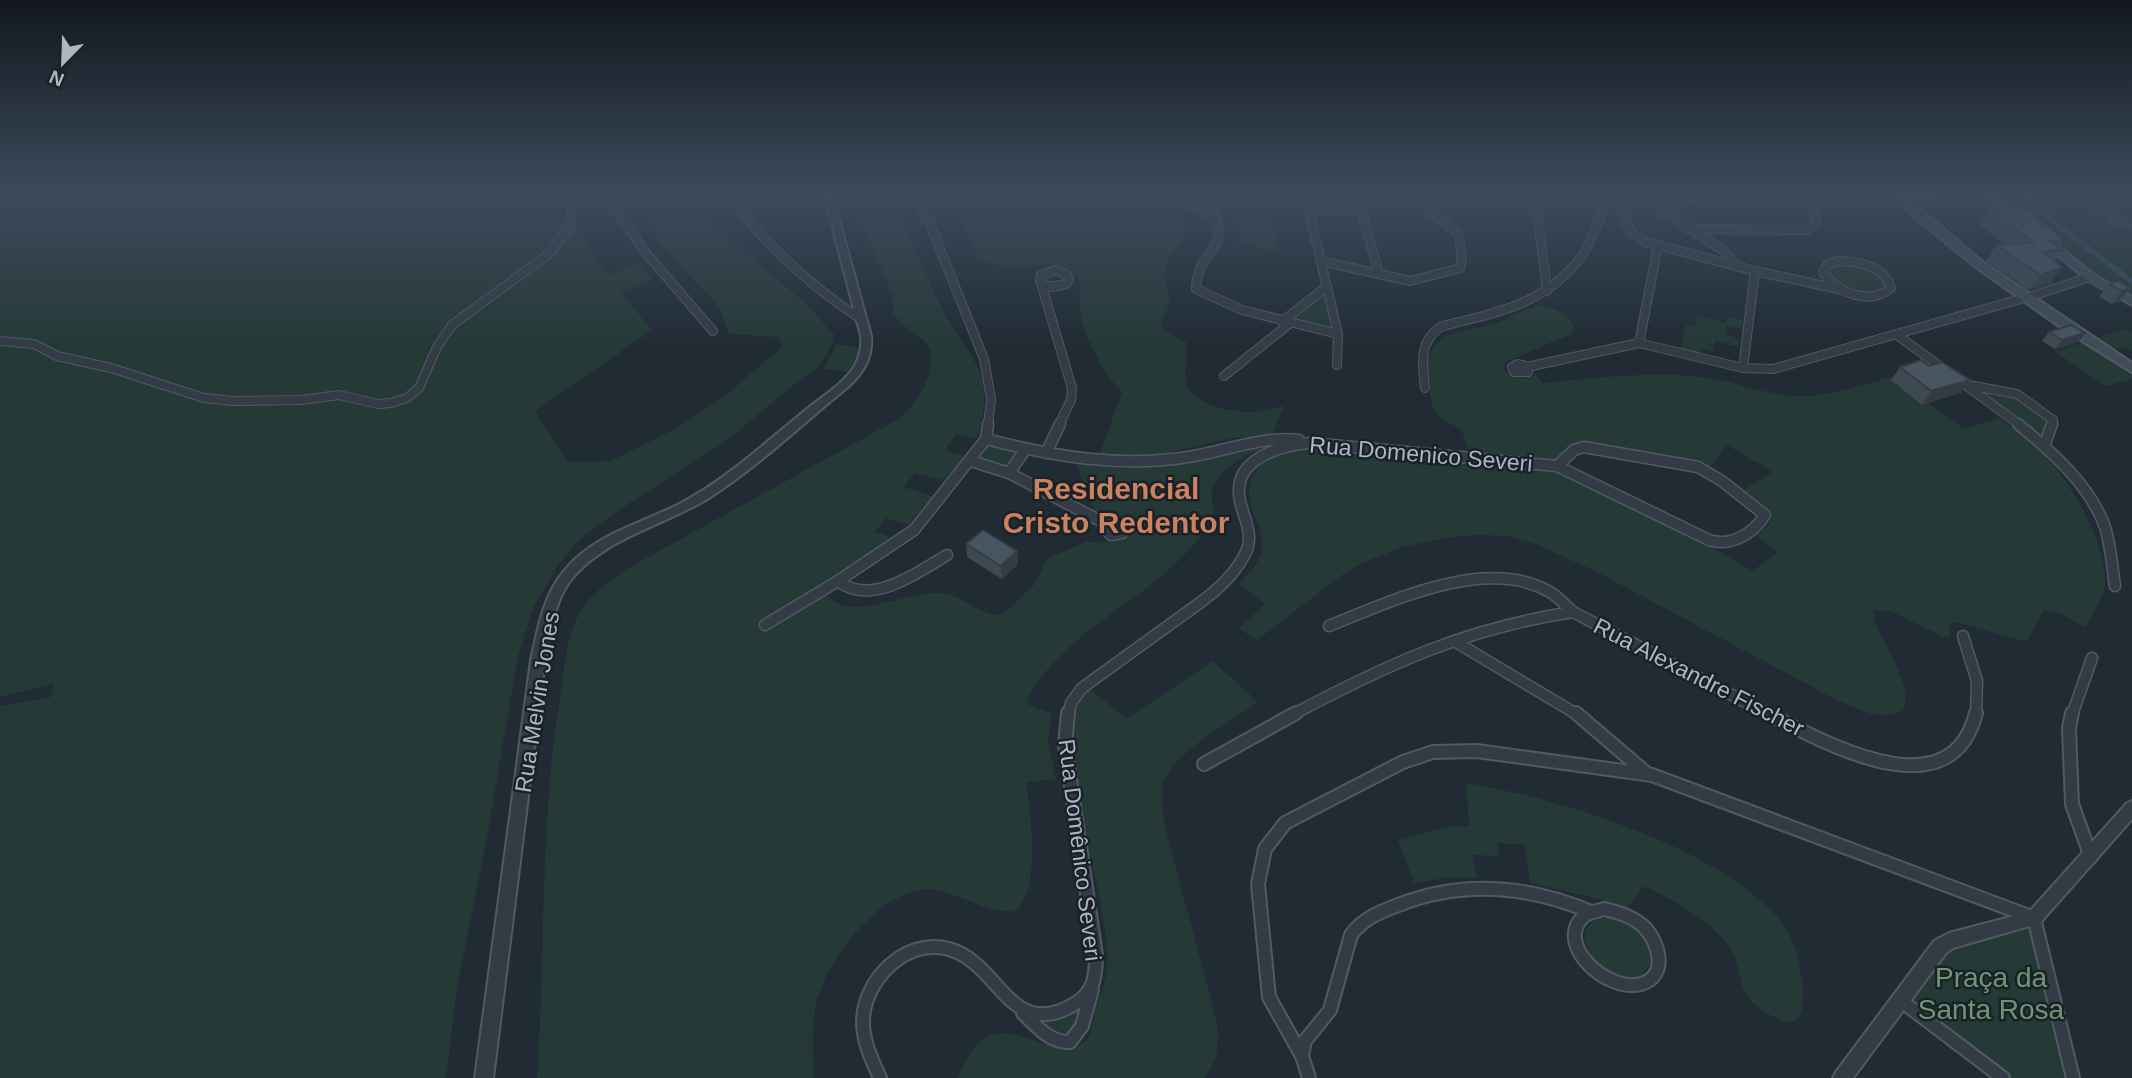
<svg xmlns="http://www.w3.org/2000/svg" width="2132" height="1078" font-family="Arial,sans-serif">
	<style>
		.green { fill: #253937 }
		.water { fill: #35495a }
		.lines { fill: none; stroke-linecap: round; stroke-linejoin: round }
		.minor-far2-casing { stroke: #515a63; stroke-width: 10 }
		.minor-far1-casing { stroke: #515a63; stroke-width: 13 }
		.minor-casing { stroke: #515a63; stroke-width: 16 }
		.tertiary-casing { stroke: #515a63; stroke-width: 4 }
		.secondary-casing { stroke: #515a63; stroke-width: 4 }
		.minor-far2 { stroke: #333c45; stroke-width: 8 }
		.minor-far1 { stroke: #333c45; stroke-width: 10 }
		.minor { stroke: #333c45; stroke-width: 12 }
		.tertiary { fill: #333c45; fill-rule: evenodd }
		.secondary { fill: #414c58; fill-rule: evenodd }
		.wall { fill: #3e4953 }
		.shaded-wall { fill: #323c43 }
		.building { fill: #485560; stroke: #323c43; stroke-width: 2 }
		.labels { text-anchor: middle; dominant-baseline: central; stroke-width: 5; stroke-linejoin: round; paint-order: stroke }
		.street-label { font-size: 23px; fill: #adb7c2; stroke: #192129 }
		.near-park-label { font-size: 28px; fill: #6f9673; stroke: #192129 }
		.district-label { font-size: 30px; font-weight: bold; fill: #cb825f; stroke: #192129 }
	</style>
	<rect width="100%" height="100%" fill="#202b34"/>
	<!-- green -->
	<g class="green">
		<path d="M0 194H392L409 203 432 206 557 212 576 226 608 275 638 264 653 279 621 292 652 330 535 411 568 462 611 461 677 428 727 394 782 347 778 337 729 334 721 310 713 299C692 278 633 226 644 194H697L704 213 714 225 803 301 834 334 832 345 817 369 796 383 730 438 619 510 580 539 558 565 533 609 517 660 489 827 457 987 446 1078H0V706L51 697 54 684 0 697Z"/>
		<path d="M850 194H892C906 231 922 267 939 302 966 357 1000 370 976 439L956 434 945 450 965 456 944 480 915 473 904 487 932 496 908 525 886 518 875 532 893 538 839 572 835 580 820 586C845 633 911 585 947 594 965 598 978 613 997 615L1007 610 1033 586 1047 559 1085 542H1115L1127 532 1125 526 1095 514 1076 463C1139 467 1196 466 1257 447L1260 450C1241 457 1218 470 1212 491 1210 500 1216 508 1212 517 1208 527 1200 537 1194 544 1146 602 1066 629 1029 697L1027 704 1052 713 1048 742 1056 779 1027 782C1030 815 1041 886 1017 910 1001 918 956 893 936 890 884 882 827 959 816 1003 811 1028 813 1053 813 1078H537C546 950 539 819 561 692 565 667 566 637 579 614 590 593 614 578 634 565L898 419C916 406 940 368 928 346 920 332 897 327 893 310 892 305 893 299 892 294Z"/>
		<path d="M955 194H1067L1181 221C1191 239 1172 249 1166 265 1162 277 1167 287 1169 298 1170 307 1163 317 1161 325L1166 332 1186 342C1188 355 1184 368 1186 381 1189 405 1232 412 1251 412 1262 412 1273 408 1284 406L1272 436 1233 438 1141 459 1099 456 1122 393 1104 371 1088 340 1081 320 1079 279C1051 255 1010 273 978 260L953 203Z"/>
		<polygon points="1230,194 1266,194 1279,252 1239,245 1237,217"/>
		<polygon points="1993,194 2115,194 2132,201 2132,301 2111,290"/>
		<polygon points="1834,263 1870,268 1889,284 1884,293 1854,292 1828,277 1827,268"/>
		<polygon points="1325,291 1335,332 1287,321"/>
		<path d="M1538 305C1551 307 1573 315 1574 329L1571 334 1504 363 1505 370C1515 379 1525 380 1536 374L1542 383C1592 378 1643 372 1692 376 1729 378 1766 397 1803 396 1832 396 1863 384 1892 377L1964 429 2000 418C2014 429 2029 440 2042 453 2069 478 2108 546 2105 583 2104 599 2093 614 2084 627L2060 613 2044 610 2028 639 2023 641 1956 622 1950 624V636L1944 637 1892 612 1875 610 1873 619C1882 641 1915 689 1903 710 1881 724 1853 707 1833 698L1595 571 1538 545 1508 536 1474 535 1445 538 1402 547 1363 563 1346 572 1257 640 1239 629 1265 604 1239 584C1248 574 1260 563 1262 548 1264 534 1255 519 1251 506 1239 465 1278 452 1311 448L1554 472 1583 483 1713 548 1752 571 1779 552 1756 536C1763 529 1774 523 1772 512L1744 490 1773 472 1727 445 1708 470 1595 446 1556 463 1470 453 1461 429 1440 418 1432 406 1427 365 1433 346 1445 336 1497 323Z"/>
		<polygon points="1697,316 1726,323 1727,316 1743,320 1742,329 1727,326 1727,335 1740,339 1739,347 1715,341 1713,352 1702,349 1701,356 1680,351 1686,324 1695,326"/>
		<polygon points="2127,329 2132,333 2132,351 2124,347 2114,349 2096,338"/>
		<polygon points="2087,341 2132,372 2132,379 2106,386 2054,351"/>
		<polygon points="837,344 861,348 848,372 823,369"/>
		<polygon points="1967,385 2016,395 2050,420 2043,443"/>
		<polygon points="991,443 1020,451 1009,469 979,460"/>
		<path d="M1213 661 1258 702C1234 719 1170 755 1163 784 1160 796 1163 810 1164 823L1217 1022C1219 1043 1219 1061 1204 1078H958C994 982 1052 1076 1086 1040 1093 1033 1093 1020 1095 1010 1099 996 1106 983 1107 969 1111 932 1091 865 1084 827 1078 799 1075 770 1070 742 1070 721 1072 703 1090 689L1126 719Z"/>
		<path d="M1466 783C1557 798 1715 846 1777 917 1791 932 1797 950 1800 970 1803 986 1806 1002 1799 1017L1795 1021C1786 1022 1778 1020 1770 1015 1729 992 1748 969 1727 944 1706 917 1673 900 1644 886L1626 909 1603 900 1530 883 1525 845 1498 843 1499 856 1472 855 1477 877H1452L1414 883 1398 840 1446 827 1469 826Z"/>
		<path d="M1612 918C1634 923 1653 939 1651 963L1640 977C1596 990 1557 917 1612 918Z"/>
		<polygon points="2021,926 2032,931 2067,1078 2011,1078 1923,1012 1915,1004 1912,994 1949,947"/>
		<polygon points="1083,1005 1077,1031 1067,1039 1040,1025"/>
	</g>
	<!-- water -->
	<g class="water">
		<polygon points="2021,194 2031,194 2057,221 2132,278 2132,285 2057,228"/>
		<polygon points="2089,202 2112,207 2109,210 2131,219 2128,222 2132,224 2132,229 2123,226 2119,229 2105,223 2108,220 2088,212 2091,209 2084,206"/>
	</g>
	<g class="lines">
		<!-- minor-far2 casing -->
		<g class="minor-far2-casing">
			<g id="minor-far2">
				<polyline points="605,194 645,252 713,331"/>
				<path d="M728 194C764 243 810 286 861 319"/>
				<polyline points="913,194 930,224 984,359 991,399 988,425"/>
				<polyline points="1144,194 1190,205 1217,217"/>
				<path d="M1206 194C1239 258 1198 241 1196 289L1242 310 1338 334"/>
				<polyline points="1305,194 1338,334 1337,365"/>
				<polyline points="1357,194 1379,274"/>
				<polyline points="1521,194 1538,217 1547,291"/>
				<polyline points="1698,194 1665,207 1662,211 1724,251 1738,267"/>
				<polyline points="1309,210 1362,210"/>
				<polyline points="1687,229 1806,230 1814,226 1816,219 1809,194"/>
				<polyline points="1321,261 1410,281 1460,268 1462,257 1458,233 1434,214 1421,194"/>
				<path d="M1837 261C1858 261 1884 265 1891 288 1870 306 1837 293 1823 272L1827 265Z"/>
				<polygon points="1056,270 1067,275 1069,279 1066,284 1051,287 1041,283 1041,275"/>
				<polyline points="1040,280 1072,388 1071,400 1059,425"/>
				<polyline points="2036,305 2031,300 2032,296 2090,277"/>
				<polyline points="1282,322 1326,287"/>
				<polyline points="1897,335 1945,370"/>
				<polyline points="0,341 34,344 57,356 111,368 204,398 233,401 301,400 339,395 378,404 391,403 407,398 419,388 437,347 452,325 550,253 571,224 573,194"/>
				<polyline points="1639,343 1658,246"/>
				<polygon points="1518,364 1526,366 1528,372 1514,372 1512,367"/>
				<polyline points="1527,367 1639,343 1743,368 1773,369 2024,298"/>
				<polyline points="1743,368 1755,271"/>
				<polyline points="1224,376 1289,324"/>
				<polyline points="1957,379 2020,425"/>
				<polyline points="1968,385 2017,394 2053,420 2051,425"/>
				<path d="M1425 388C1422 364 1419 340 1442 326 1497 313 1549 303 1583 254 1592 241 1602 208 1610 201L1622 206 1630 232 1646 242 1755 271 1843 290"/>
			</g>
		</g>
		<!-- minor-far1 casing -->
		<g class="minor-far1-casing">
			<g id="minor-far1">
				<path d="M2018 424C2051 451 2090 485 2105 527 2111 546 2112 566 2115 586"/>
				<path d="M986 439C1052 456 1120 468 1188 457 1226 451 1260 436 1299 440"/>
				<polyline points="2044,446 2052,424"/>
				<path d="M1584 447 1698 467 1722 481 1765 515C1753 534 1731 547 1709 540L1557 466 1574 450Z"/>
				<polyline points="1046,453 1060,424"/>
				<polyline points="971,461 1009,473 1110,526"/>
				<polyline points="1009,473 1025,450"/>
				<polygon points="1110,526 1119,526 1122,533 1111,535 1107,531"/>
				<path d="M838 581C871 607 917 573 947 555"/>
				<polyline points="765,625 838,581 914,530 986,439 988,424"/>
				<path d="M1329 626C1389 602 1485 556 1548 591 1557 595 1565 605 1573 612L1770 715"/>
				<polyline points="1963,636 1977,681 1976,715"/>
				<polyline points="1454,641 1578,715"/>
				<path d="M1068 715 1071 703 1082 688C1110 668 1137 648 1165 628 1193 607 1227 588 1244 556 1257 533 1241 517 1239 494 1236 458 1282 445 1310 443L1557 466"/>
				<path d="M1292 715C1386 665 1466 628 1573 612"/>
				<polyline points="2072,715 2092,658"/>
			</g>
		</g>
		<!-- minor casing -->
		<g class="minor-casing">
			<g id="minor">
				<polyline points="1576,713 1645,772"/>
				<path d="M1766 713C1823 741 1950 815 1976 713"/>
				<polyline points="2072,713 2069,728 2072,804 2091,857"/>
				<polyline points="1204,764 1296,713"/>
				<path d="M1604 909C1618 912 1632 916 1643 926 1659 941 1669 976 1641 984 1607 993 1553 944 1584 916 1589 912 1598 911 1604 909Z"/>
				<polyline points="1900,1000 2003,1078"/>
				<path d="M1023 1013C1036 1026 1050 1043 1070 1042L1082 1026 1092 990"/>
				<path d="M1302 1055 1305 1041 1330 1010 1351 935C1363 918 1382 911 1401 904 1464 880 1529 886 1591 912"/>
				<path d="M880 1078C872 1060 863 1042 863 1022 863 980 906 937 949 949 1000 963 1009 1041 1073 1005 1094 993 1096 977 1096 955L1065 745 1068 713"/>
				<polyline points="1309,1078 1302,1056 1269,997 1258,884 1265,849 1285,823 1403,762 1433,752 1477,751 1652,775 2034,918 2073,1078"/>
			</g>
		</g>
		<!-- tertiary casing -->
		<g class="tertiary-casing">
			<g id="tertiary">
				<path d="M824 194H832L871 336C873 358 863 373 848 387 802 424 759 466 709 498 665 525 611 536 575 575 554 598 551 631 545 660L493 1078H475L531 660C538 629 543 596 564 571 593 534 644 523 683 502 728 478 767 441 807 409 823 396 843 384 854 367 860 357 862 347 861 336Z"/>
				<polygon points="2132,801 2132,819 2040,923 1953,948 1946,953 1853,1078 1833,1078 1836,1072 1934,941 1949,933 2029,912 2127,803"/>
			</g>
		</g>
		<!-- secondary casing -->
		<g class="secondary-casing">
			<g id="secondary">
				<polygon points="1891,194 1902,194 1984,263 2132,363 2132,372 2066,331 1976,267 1919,221"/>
				<polygon points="1984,194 1995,194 2027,220 2022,223 2018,222"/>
				<polygon points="2048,238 2094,275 2132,297 2132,305 2086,279 2044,243 2043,241"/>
			</g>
		</g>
		<!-- minor-far2 -->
		<use href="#minor-far2" class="minor-far2"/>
		<!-- minor-far1 -->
		<use href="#minor-far1" class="minor-far1"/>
		<!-- minor -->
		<use href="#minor" class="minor"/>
		<!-- tertiary -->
		<use href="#tertiary" class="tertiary"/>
		<!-- secondary -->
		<use href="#secondary" class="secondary"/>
	</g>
	<!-- wall -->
	<g class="wall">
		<polygon points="1907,194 1938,194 1935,199 1913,199"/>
		<polygon points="1990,210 2064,240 2059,247 2063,250 2055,261 2051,283 2029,290 1986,261 1996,245 2005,245 1980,225"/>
		<polygon points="2109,284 2130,288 2120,301 2112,304 2099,297"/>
		<polygon points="2049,332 2085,333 2078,342 2055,349 2042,341"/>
		<polygon points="1929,366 1970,380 1960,393 1922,405 1891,380 1900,367"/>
		<polygon points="966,544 1017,551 1018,564 1002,579 967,557"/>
	</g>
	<!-- shaded-wall -->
	<g class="shaded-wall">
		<polygon points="2062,267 2051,283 2029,290 2040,275"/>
		<polygon points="2130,288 2120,301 2112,304 2122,291"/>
		<polygon points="2085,333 2078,342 2055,349 2062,340"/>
		<polygon points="1970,380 1960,393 1922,405 1931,391"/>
		<polygon points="1017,551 1018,564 1002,579 1001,566"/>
	</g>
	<!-- building -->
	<g class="building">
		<polygon points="2025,207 2064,240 2050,241 2063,250 2043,252 2062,267 2040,275 1996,245 2034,243 1990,210"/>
		<polygon points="2118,281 2130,288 2122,291 2109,284"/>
		<polygon points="2071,325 2085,333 2062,340 2049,332"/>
		<polygon points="1921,360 1929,366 1942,362 1970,380 1931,391 1900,367"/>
		<polygon points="983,530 1017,551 1001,566 966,544"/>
	</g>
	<!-- sky -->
	<linearGradient id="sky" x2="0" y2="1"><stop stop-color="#12181d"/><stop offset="0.56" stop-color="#3c4a5c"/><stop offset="1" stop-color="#3c4a5c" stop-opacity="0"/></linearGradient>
	<rect width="2132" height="345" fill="url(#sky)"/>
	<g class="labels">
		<!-- street labels -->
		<g class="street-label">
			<text transform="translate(1421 454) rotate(5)">Rua Domenico Severi</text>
			<text transform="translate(1699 677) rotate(27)">Rua Alexandre Fischer</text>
			<text transform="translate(537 702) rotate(-81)">Rua Melvin Jones</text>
			<text transform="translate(1080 850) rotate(83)">Rua Domênico Severi</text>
		</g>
		<!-- near-park labels -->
		<g class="near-park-label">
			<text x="1991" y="977">Praça da<tspan x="1991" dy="32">Santa Rosa</tspan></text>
		</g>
		<!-- district labels -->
		<g class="district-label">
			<text x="1116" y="488">Residencial<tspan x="1116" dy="34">Cristo Redentor</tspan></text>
		</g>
	</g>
	<!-- north arrow -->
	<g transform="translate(63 63) rotate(203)" stroke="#192129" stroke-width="5" paint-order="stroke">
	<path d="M0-5L12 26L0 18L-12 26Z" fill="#adb7c2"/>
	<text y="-10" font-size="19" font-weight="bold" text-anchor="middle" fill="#adb7c2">N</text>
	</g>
</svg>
